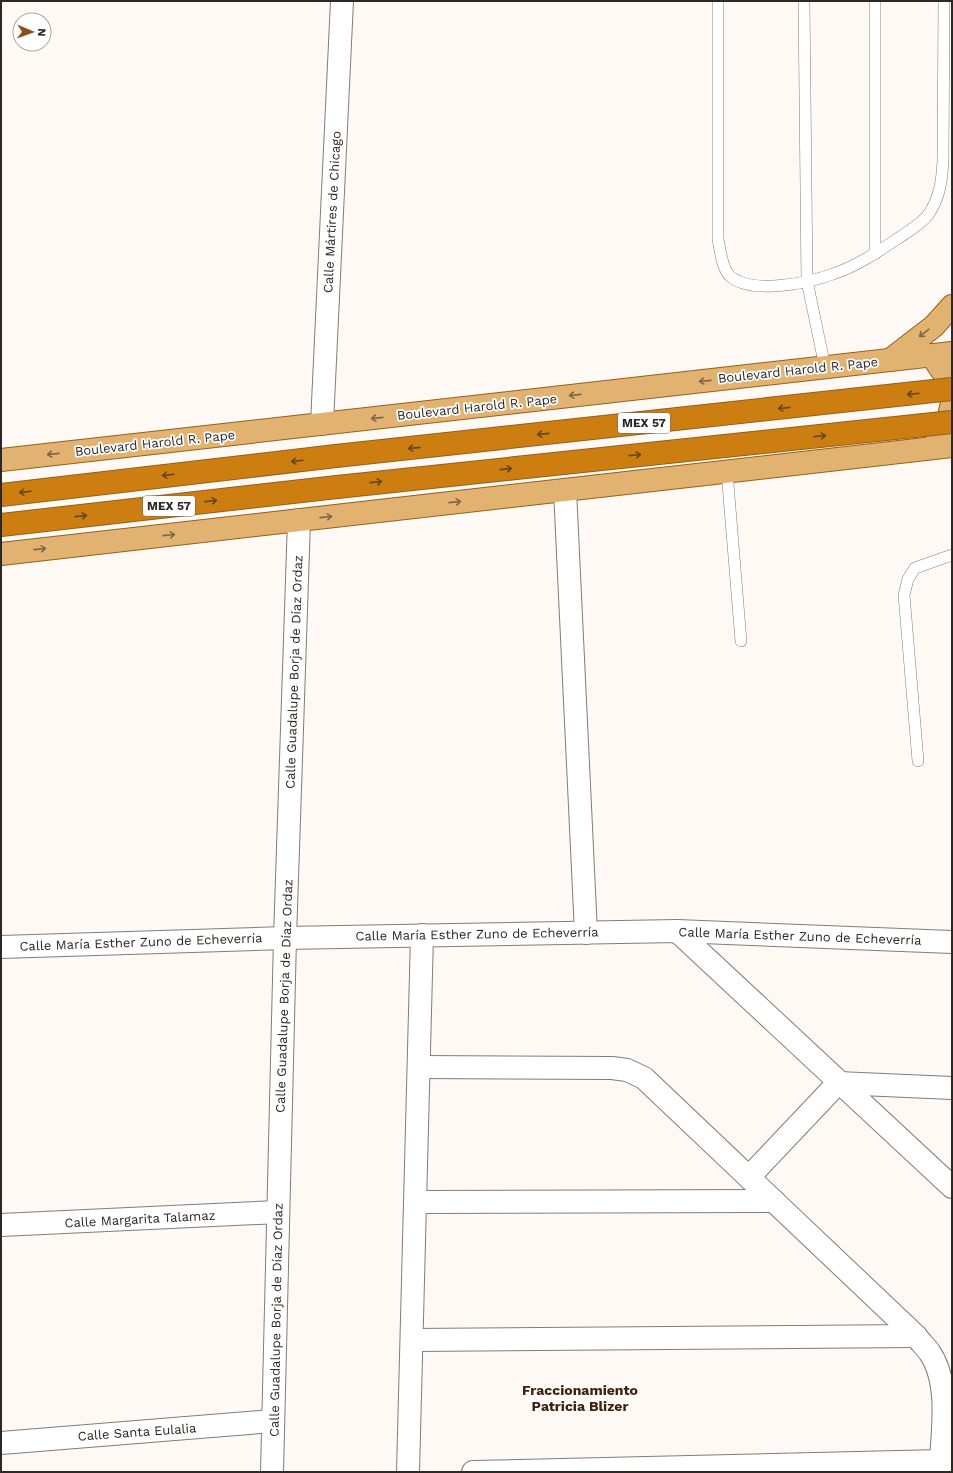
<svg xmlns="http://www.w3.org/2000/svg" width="953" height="1473" font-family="'Work Sans',sans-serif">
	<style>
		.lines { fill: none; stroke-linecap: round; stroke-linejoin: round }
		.lane-casing { stroke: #827c78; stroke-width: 12 }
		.street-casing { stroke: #827c78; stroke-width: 24 }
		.primary-casing { stroke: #946018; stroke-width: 24 }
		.highway-casing { stroke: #946018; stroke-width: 24 }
		.lane { stroke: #fff; stroke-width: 11 }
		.street { stroke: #fff; stroke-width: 22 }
		.primary { stroke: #e1b270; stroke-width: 22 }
		.highway { stroke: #cd7e10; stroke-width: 22 }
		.highway-bridge-casing { stroke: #946018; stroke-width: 24; stroke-linecap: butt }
		.highway-bridge { stroke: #cd7e10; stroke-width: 22 }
		.oneway { stroke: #7d6647 }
		.oneway2 { stroke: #64461e }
		.labels { text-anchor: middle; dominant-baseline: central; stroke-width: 3.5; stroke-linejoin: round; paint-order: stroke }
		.shield { fill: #fff; stroke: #6b6867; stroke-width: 1 }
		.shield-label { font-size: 12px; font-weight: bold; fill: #2b2826 }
		.street-label { font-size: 13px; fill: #2b2826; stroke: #fff }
		.neighbourhood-label { font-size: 14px; font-weight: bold; fill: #42210a; stroke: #fff }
	</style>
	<rect width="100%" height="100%" fill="#fff9f5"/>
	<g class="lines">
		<!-- lane casing -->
		<g class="lane-casing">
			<g id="lane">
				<path d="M718 1V239C720 249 722 269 730 276 751 295 809 283 833 274 857 266 879 251 900 237 909 231 921 224 928 215 940 198 942 180 943 160L944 1"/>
				<polyline points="804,1 807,281 825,367"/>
				<polyline points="875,254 875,1"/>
				<polyline points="727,472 741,641"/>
				<polyline points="918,761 904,595 908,579 915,568 952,555"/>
			</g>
		</g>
		<!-- street casing -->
		<g class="street-casing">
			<g id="street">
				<polyline points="322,424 342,1"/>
				<polyline points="565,490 586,933"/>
				<polyline points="677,931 952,1187"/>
				<polyline points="1,947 285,938 677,931 952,942"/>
				<path d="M419 1067 612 1068 627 1070 644 1078 916 1336C920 1342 926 1347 930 1353 951 1384 942 1436 940 1472"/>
				<polyline points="749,1177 838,1083 952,1088"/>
				<polyline points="415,1202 774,1201"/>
				<polyline points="1,1225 278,1212"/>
				<polyline points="412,1340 916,1336"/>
				<polyline points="1,1443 273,1421"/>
				<polyline points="272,1472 285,938 299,520"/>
				<polyline points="408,1472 422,935"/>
				<polyline points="473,1472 941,1461"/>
			</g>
		</g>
		<!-- primary casing -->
		<g class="primary-casing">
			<g id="primary">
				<polyline points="931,355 949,381 952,393"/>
				<polyline points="890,360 934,326 952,306"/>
				<polyline points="937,438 948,420 952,403"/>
				<polyline points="1,460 952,353"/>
				<polyline points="1,554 952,446"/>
			</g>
		</g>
		<!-- highway casing -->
		<g class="highway-casing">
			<g id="highway">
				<polyline points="1,495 336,456"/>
				<polyline points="1,525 337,487"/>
			</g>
		</g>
		<!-- lane -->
		<use href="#lane" class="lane"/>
		<!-- street -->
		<use href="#street" class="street"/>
		<!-- primary -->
		<use href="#primary" class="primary"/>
		<!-- highway -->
		<use href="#highway" class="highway"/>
		<!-- highway-bridge casing -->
		<g class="highway-bridge-casing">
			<g id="highway-bridge">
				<polyline points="336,456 952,389"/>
				<polyline points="337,487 952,422"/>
			</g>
		</g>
		<!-- highway-bridge -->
		<use href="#highway-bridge" class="highway-bridge"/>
	</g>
	<!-- one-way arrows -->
	<defs><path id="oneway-shaft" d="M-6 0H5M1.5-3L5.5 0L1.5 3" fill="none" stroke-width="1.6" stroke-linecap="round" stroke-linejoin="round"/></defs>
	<g class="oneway">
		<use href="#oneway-shaft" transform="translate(924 333) rotate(142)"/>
		<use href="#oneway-shaft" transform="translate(705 381) rotate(174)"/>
		<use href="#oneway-shaft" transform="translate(575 395) rotate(174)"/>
		<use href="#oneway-shaft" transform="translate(377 418) rotate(174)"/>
		<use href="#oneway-shaft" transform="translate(53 454) rotate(174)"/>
		<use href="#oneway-shaft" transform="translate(455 502) rotate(-6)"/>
		<use href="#oneway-shaft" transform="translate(326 517) rotate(-6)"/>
		<use href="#oneway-shaft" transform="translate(169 535) rotate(-6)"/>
		<use href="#oneway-shaft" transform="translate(40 549) rotate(-6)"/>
	</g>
	<g class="oneway2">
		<use href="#oneway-shaft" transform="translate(913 394) rotate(174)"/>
		<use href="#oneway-shaft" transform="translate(784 408) rotate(174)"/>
		<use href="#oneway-shaft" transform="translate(543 434) rotate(174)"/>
		<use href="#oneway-shaft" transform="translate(820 436) rotate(-6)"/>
		<use href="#oneway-shaft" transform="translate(414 448) rotate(174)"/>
		<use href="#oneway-shaft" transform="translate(635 455) rotate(-6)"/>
		<use href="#oneway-shaft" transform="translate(297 461) rotate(173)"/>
		<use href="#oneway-shaft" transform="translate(506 469) rotate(-6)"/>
		<use href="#oneway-shaft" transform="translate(168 475) rotate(173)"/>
		<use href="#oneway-shaft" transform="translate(376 482) rotate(-6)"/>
		<use href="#oneway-shaft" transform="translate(25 492) rotate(173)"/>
		<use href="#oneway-shaft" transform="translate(211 501) rotate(-6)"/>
		<use href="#oneway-shaft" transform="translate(81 516) rotate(-6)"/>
	</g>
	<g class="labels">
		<!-- shield labels -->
		<g class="shield">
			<rect x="618" y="413" width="52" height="20" rx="3"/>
			<rect x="143" y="496" width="52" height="20" rx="3"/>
		</g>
		<g class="shield-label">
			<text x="644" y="423">MEX 57</text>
			<text x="169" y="506">MEX 57</text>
		</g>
		<!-- street labels -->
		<g class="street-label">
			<text transform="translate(332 212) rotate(-87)">Calle Mártires de Chicago</text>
			<text transform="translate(798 370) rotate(-6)">Boulevard Harold R. Pape</text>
			<text transform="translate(477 407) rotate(-6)">Boulevard Harold R. Pape</text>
			<text transform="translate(155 443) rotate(-6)">Boulevard Harold R. Pape</text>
			<text transform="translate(294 672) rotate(-88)">Calle Guadalupe Borja de Díaz Ordaz</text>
			<text transform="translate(477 934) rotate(-1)">Calle María Esther Zuno de Echeverría</text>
			<text transform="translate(800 936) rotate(2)">Calle María Esther Zuno de Echeverría</text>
			<text transform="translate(141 942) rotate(-2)">Calle María Esther Zuno de Echeverría</text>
			<text transform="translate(284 996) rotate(-88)">Calle Guadalupe Borja de Díaz Ordaz</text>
			<text transform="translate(140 1219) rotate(-3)">Calle Margarita Talamaz</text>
			<text transform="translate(276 1320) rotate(-89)">Calle Guadalupe Borja de Díaz Ordaz</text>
			<text transform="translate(137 1432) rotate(-4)">Calle Santa Eulalia</text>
		</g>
		<!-- neighbourhood labels -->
		<g class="neighbourhood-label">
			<text x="580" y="1390">Fraccionamiento<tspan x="580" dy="16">Patricia Blizer</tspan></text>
		</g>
	</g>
	<!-- border -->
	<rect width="953" height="1473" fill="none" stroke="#2b2826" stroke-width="4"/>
	<!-- north arrow -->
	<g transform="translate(32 32) rotate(92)"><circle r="19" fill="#ffffff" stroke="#aaa9a8"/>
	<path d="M0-3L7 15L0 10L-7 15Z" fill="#8e4c1b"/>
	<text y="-6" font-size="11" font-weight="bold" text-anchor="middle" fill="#2b2826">N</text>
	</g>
</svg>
